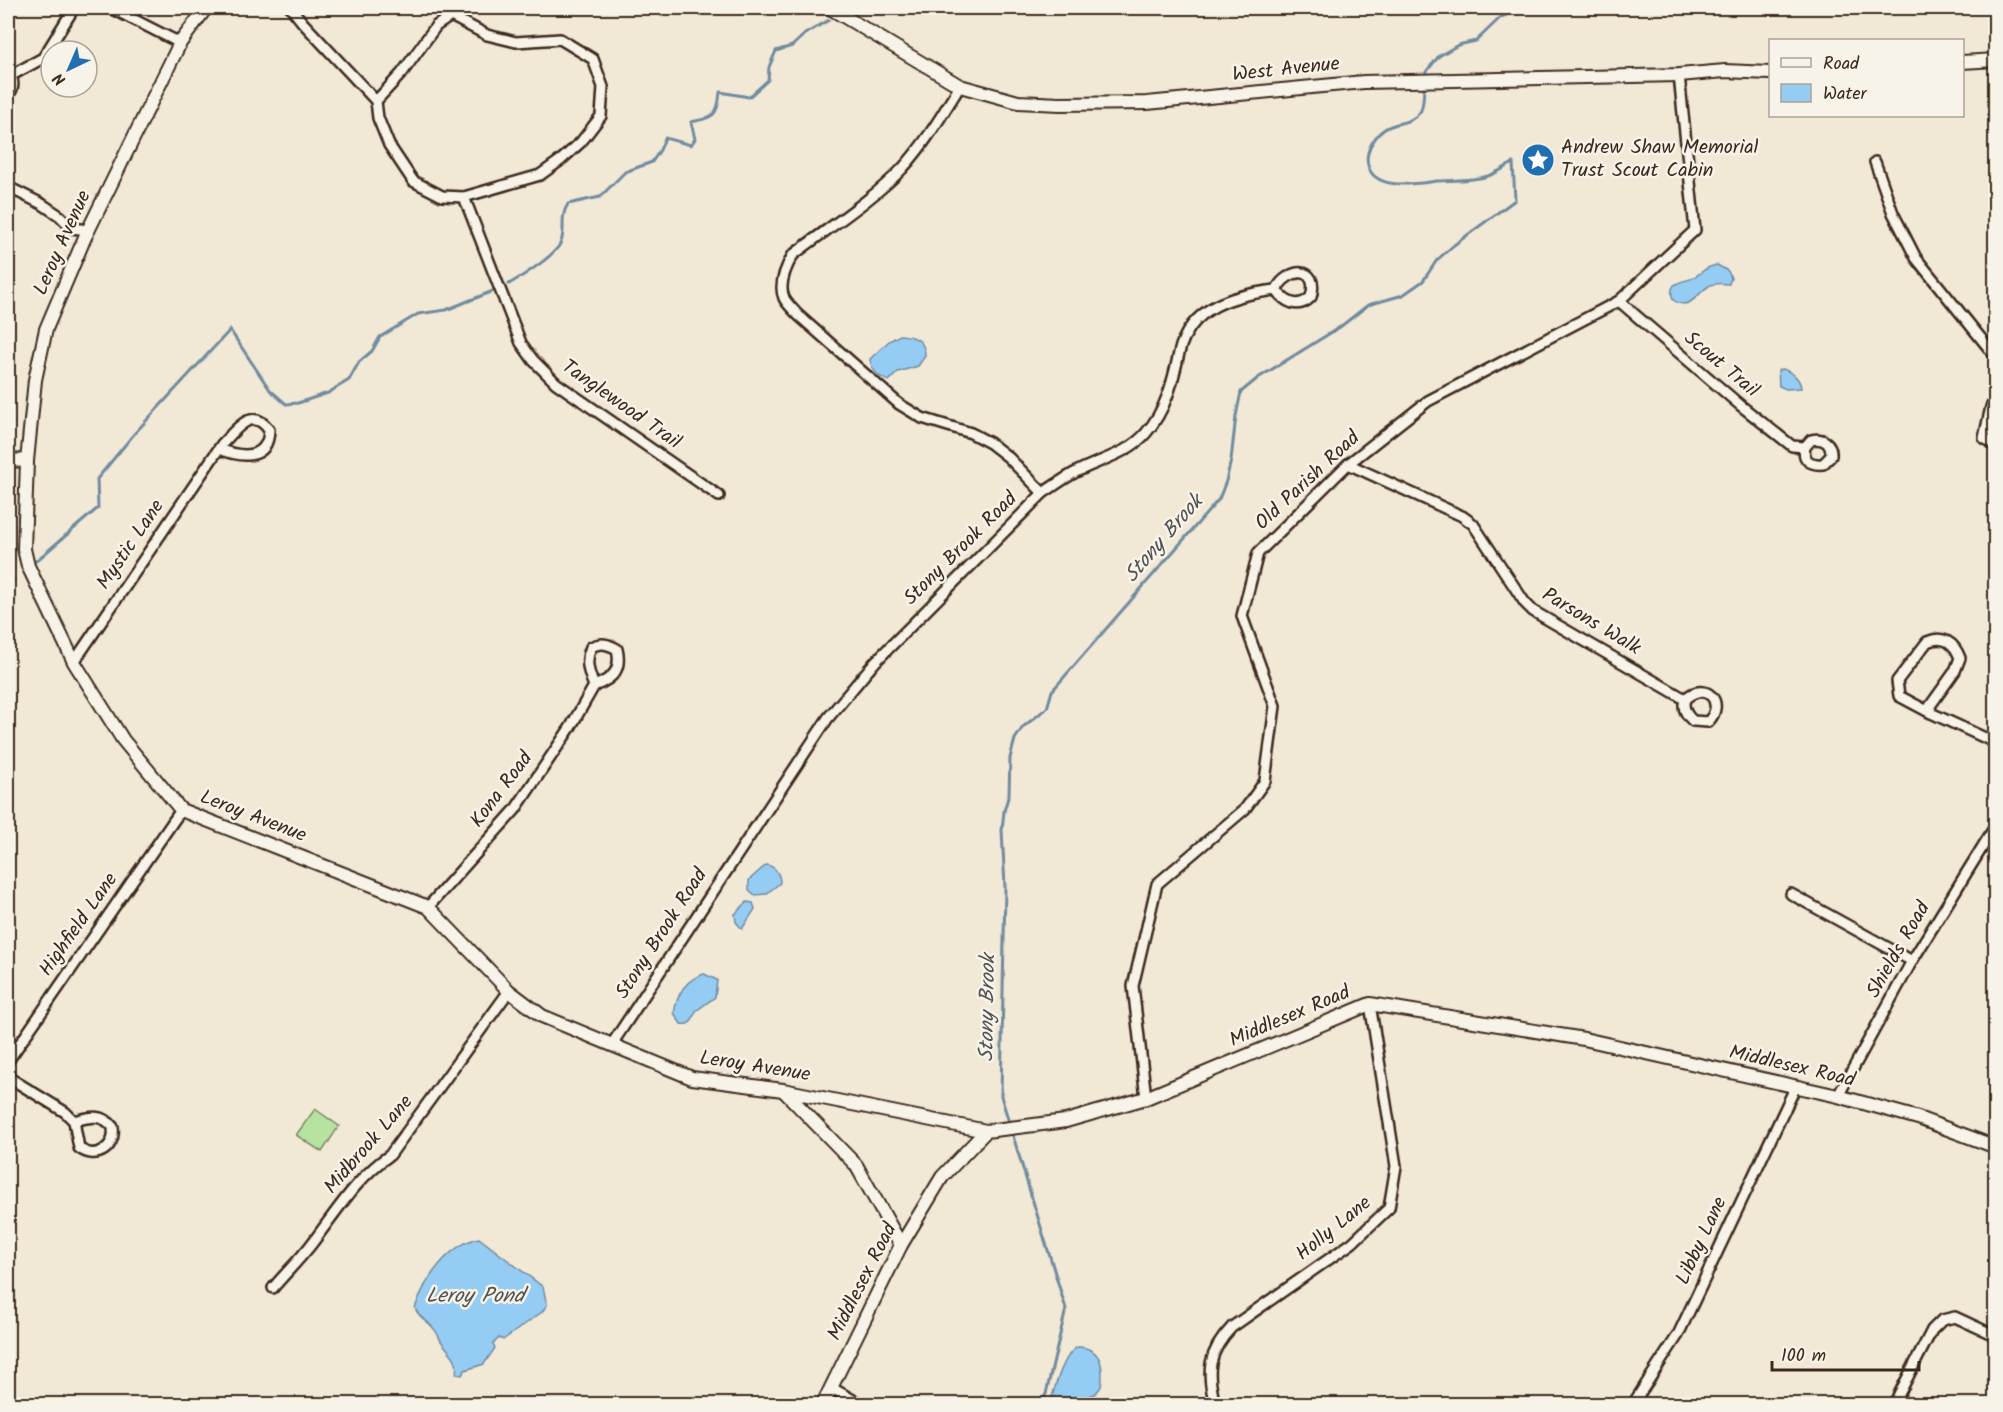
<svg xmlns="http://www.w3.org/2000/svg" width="2003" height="1412" font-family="Kalam,sans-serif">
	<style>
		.green { fill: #b7e3a1; stroke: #798660; stroke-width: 1.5 }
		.water { fill: #94ccf3; stroke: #708b9e; stroke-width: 1.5 }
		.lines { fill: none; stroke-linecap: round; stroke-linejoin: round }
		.stream { stroke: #708b9e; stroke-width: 3 }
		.street-casing { stroke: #3b2a1e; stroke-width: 14 }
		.secondary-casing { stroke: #3b2a1e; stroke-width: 16 }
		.street { stroke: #f7f3e8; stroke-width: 9 }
		.secondary { stroke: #f7f3e8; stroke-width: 12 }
		.labels { text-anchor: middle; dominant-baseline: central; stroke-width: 5; stroke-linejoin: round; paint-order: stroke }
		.street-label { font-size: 20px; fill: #3b2a1e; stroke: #f7f3e8 }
		.poi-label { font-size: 20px; fill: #3b2a1e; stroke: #f7f3e8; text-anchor: start }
		.water-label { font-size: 21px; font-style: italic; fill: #515253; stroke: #f7f3e8 }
	</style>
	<rect width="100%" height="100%" fill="#f2e8d6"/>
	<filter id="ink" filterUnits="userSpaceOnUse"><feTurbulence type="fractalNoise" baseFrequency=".0167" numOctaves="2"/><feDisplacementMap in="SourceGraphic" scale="12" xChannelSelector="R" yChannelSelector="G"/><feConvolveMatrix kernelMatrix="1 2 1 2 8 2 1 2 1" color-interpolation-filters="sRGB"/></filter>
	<g filter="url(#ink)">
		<!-- green -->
		<polygon class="green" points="315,1109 339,1126 322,1152 296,1135"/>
		<!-- water -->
		<g class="water">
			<path d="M1717 265 1728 271 1731 278 1729 284C1723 284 1715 282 1709 286 1696 294 1690 312 1673 300 1666 278 1686 284 1696 276 1705 270 1706 267 1717 265Z"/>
			<path d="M900 335C915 336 925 340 925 356L918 366 898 372 889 381C879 378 871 369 870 359L889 341Z"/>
			<path d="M1783 369C1791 372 1800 378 1801 388L1786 389 1779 386 1778 370Z"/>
			<path d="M766 865C775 866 780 874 780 883L766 894 755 895 749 890V880Z"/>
			<polygon points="747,902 753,903 755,909 742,929 736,922 735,914"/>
			<path d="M704 974 717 980 715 997 696 1011C692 1019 692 1026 681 1024L674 1013C677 995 686 979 704 974Z"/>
			<path d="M479 1238 543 1287 547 1305 542 1312 503 1340 499 1338 493 1344 495 1348 484 1364 465 1370 462 1375 456 1374C459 1357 450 1354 441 1341 439 1337 437 1332 434 1329 428 1320 419 1319 415 1308 425 1279 448 1245 479 1238Z"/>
			<path d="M1078 1347C1102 1348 1104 1367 1101 1387L1095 1394 1077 1401 1076 1404H1050C1054 1390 1064 1352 1078 1347Z"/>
		</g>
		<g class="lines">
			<!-- stream -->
			<g class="stream">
				<polyline points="1426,72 1439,56 1458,45 1476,41 1501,17 1524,8"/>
				<path d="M509 284C523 276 556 255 561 242 566 229 559 218 568 204L600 197 625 172 652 162 660 150 665 138 691 145 695 139 691 122C714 117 718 116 720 92L749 97 768 80 769 67 776 51 792 46 805 34 829 20"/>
				<polyline points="36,561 98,508 97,479 134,434 230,330 270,390 286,404 298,403 328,393 349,380 359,362 372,351 380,337 418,314 446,310 493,291"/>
				<polyline points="8,581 14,580"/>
				<path d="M1008 1119 1001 1096 1005 887 1002 830 1004 811 1009 794 1010 758 1015 739 1023 727 1047 708 1052 691 1219 499 1226 481 1231 460 1236 416 1241 392 1258 378 1340 327 1368 305 1403 295 1423 281 1437 260 1454 245 1515 200 1513 163C1505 167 1497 173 1488 176 1472 181 1455 180 1438 181 1418 183 1374 192 1368 165 1366 158 1368 149 1372 143 1388 116 1408 129 1420 112 1424 106 1423 96 1424 89"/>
				<polyline points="1013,1136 1066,1309 1046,1394 1041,1404"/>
			</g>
			<!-- street casing -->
			<g class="street-casing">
				<g id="street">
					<polyline points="111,8 180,43"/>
					<polyline points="291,8 303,23 376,101 378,118 389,145 413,181 442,196 464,197 540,175 561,160 581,142 601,116 603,87 593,59 560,39 516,42 487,35 451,16 436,26 402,73 376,101"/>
					<path d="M8 74C15 80 14 89 8 95"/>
					<polyline points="10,76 43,58 74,8"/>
					<path d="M960 86C942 115 925 144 902 169 871 201 828 228 793 255 786 267 778 284 784 298 787 304 793 309 797 314L899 404 922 418 971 433 990 443 1008 457 1043 493"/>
					<polyline points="1875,162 1893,213 1916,258 1996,357"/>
					<polyline points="8,187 42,204 60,216 72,228 88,230"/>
					<polyline points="464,197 521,343 533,360 556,383 719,496"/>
					<path d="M1619 301 1740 405 1792 446 1805 447 1811 440C1823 437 1832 443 1831 456L1823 464C1810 465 1802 460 1805 447"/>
					<polyline points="1996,399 1991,407 1984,438 1996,445"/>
					<path d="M1348 464 1462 516 1473 524 1525 603 1533 611 1685 699C1705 680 1727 702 1708 722L1693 721C1686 715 1682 708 1685 699"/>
					<path d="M74 662 222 444C235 431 252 405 269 430 268 462 240 457 219 449"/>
					<path d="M1931 713 1899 696 1897 681 1927 642C1943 635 1954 642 1960 658L1955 671 1930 706 1931 713 1996 743"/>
					<polyline points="1791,894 1912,961"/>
					<path d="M428 907 515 810 570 728 594 686C588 671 585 661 591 647 602 642 608 644 617 649 622 670 613 679 594 686"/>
					<path d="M612 1044 828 718 875 662 1043 493C1055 485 1066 477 1078 471 1102 459 1129 453 1146 433 1166 410 1173 381 1179 353 1190 306 1234 295 1276 290 1289 266 1320 266 1311 297 1298 310 1285 302 1276 290"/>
					<polyline points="8,1061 181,810"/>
					<path d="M8 1077 65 1112 74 1121 79 1148C96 1161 116 1148 113 1127 102 1113 89 1117 74 1121"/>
					<polyline points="1838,1096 1912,961 1996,825"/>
					<polyline points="1146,1098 1133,986 1157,884 1245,809 1265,781 1275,706 1242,616 1258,553 1348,464 1428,401 1619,301 1695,230 1679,75"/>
					<path d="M273 1288C285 1274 298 1261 310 1246 335 1214 356 1178 390 1155L509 991"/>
					<polyline points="832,1388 860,1404"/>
					<path d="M1215 1404C1206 1372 1208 1352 1232 1327L1352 1243 1389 1208 1396 1166 1370 1004"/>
					<polyline points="1633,1404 1678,1335 1795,1088"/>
					<polyline points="1894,1404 1932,1330 1942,1320 1955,1317 1996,1336"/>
				</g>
			</g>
			<!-- secondary casing -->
			<g class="secondary-casing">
				<g id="secondary">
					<polyline points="206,8 180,43 85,237 46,329 35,380 27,461 24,549 28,566 74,662 123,740 181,810 428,907 509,991 542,1016 692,1078 783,1090 986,1131"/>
					<polyline points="830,8 960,86 1018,102 1060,104 1147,103 1364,82 1679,75 1725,71 1770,73"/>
					<polyline points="1962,62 1996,60"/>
					<polyline points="8,460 27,461"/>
					<polyline points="783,1090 856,1165 901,1245"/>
					<polyline points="823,1404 901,1245 942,1177 986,1131 1066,1121 1146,1098 1370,1004 1584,1039 1838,1096 1918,1118 1996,1147"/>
				</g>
			</g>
			<!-- street -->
			<use href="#street" class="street"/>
			<!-- secondary -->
			<use href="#secondary" class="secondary"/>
		</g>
	</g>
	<!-- icons -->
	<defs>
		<g id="sight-disc" transform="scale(1.725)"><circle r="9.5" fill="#1f6fb2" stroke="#f7f3e8"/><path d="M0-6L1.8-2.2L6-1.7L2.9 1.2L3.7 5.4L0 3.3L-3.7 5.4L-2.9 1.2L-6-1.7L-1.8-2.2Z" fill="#fff"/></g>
	</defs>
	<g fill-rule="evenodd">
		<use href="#sight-disc" x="1538" y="160"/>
	</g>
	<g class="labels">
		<!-- street labels -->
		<g class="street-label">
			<text transform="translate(1286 70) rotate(-6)">West Avenue</text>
			<text transform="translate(63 243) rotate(-66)">Leroy Avenue</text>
			<text transform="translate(1721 365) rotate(40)">Scout Trail</text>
			<text transform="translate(621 405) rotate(35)">Tanglewood Trail</text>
			<text transform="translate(1308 481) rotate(-43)">Old Parish Road</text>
			<text transform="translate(131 545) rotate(-56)">Mystic Lane</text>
			<text transform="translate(961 549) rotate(-45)">Stony Brook Road</text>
			<text transform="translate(1591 622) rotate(31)">Parsons Walk</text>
			<text transform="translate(502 790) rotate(-53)">Kona Road</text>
			<text transform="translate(253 817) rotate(21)">Leroy Avenue</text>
			<text transform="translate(79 925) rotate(-55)">Highfield Lane</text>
			<text transform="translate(662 934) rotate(-57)">Stony Brook Road</text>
			<text transform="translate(1899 950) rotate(-60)">Shields Road</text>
			<text transform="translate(1290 1017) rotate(-23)">Middlesex Road</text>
			<text transform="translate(755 1067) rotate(9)">Leroy Avenue</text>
			<text transform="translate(1792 1067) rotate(13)">Middlesex Road</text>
			<text transform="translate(369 1145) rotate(-49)">Midbrook Lane</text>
			<text transform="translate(1334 1229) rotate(-39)">Holly Lane</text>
			<text transform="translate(1702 1241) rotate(-65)">Libby Lane</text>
			<text transform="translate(863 1282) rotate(-63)">Middlesex Road</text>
		</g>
		<!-- poi labels -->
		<g class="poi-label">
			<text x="1561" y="148">Andrew Shaw Memorial<tspan x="1561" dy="23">Trust Scout Cabin</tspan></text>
		</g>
		<!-- water labels -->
		<g class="water-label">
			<text transform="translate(1164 539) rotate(-49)">Stony Brook</text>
			<text transform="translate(988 1008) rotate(-89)">Stony Brook</text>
			<text x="475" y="1296">Leroy Pond</text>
		</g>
	</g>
	<!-- margin -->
	<rect width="2003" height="1412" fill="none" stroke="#f7f3e8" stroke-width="30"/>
	<rect x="15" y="15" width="1973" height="1382" fill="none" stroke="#3b2a1e" stroke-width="2" filter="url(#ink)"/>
	<!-- legend -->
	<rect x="1769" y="39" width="195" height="78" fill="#f7f3e8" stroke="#aca397" stroke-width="1.5"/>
	<rect x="1781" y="58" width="30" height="9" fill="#f7f3e8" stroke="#aca397" stroke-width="1.5"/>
	<text x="1823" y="69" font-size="18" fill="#3b2a1e">Road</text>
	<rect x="1781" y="84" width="30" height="18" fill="#94ccf3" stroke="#aca397" stroke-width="1.5"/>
	<text x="1823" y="99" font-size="18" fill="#3b2a1e">Water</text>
	<!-- north arrow -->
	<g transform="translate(69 69) rotate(224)"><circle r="28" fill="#f7f3e8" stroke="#aca397" stroke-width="1.5"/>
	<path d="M0-4.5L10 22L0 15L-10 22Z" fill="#1f6fb2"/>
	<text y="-9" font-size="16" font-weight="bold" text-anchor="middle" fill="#3b2a1e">N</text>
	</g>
	<!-- scale -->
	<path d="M1772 1361v9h147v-9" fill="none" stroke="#3b2a1e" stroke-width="3"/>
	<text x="1781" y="1361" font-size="18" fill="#3b2a1e" stroke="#f7f3e8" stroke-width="4.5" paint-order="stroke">100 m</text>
</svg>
